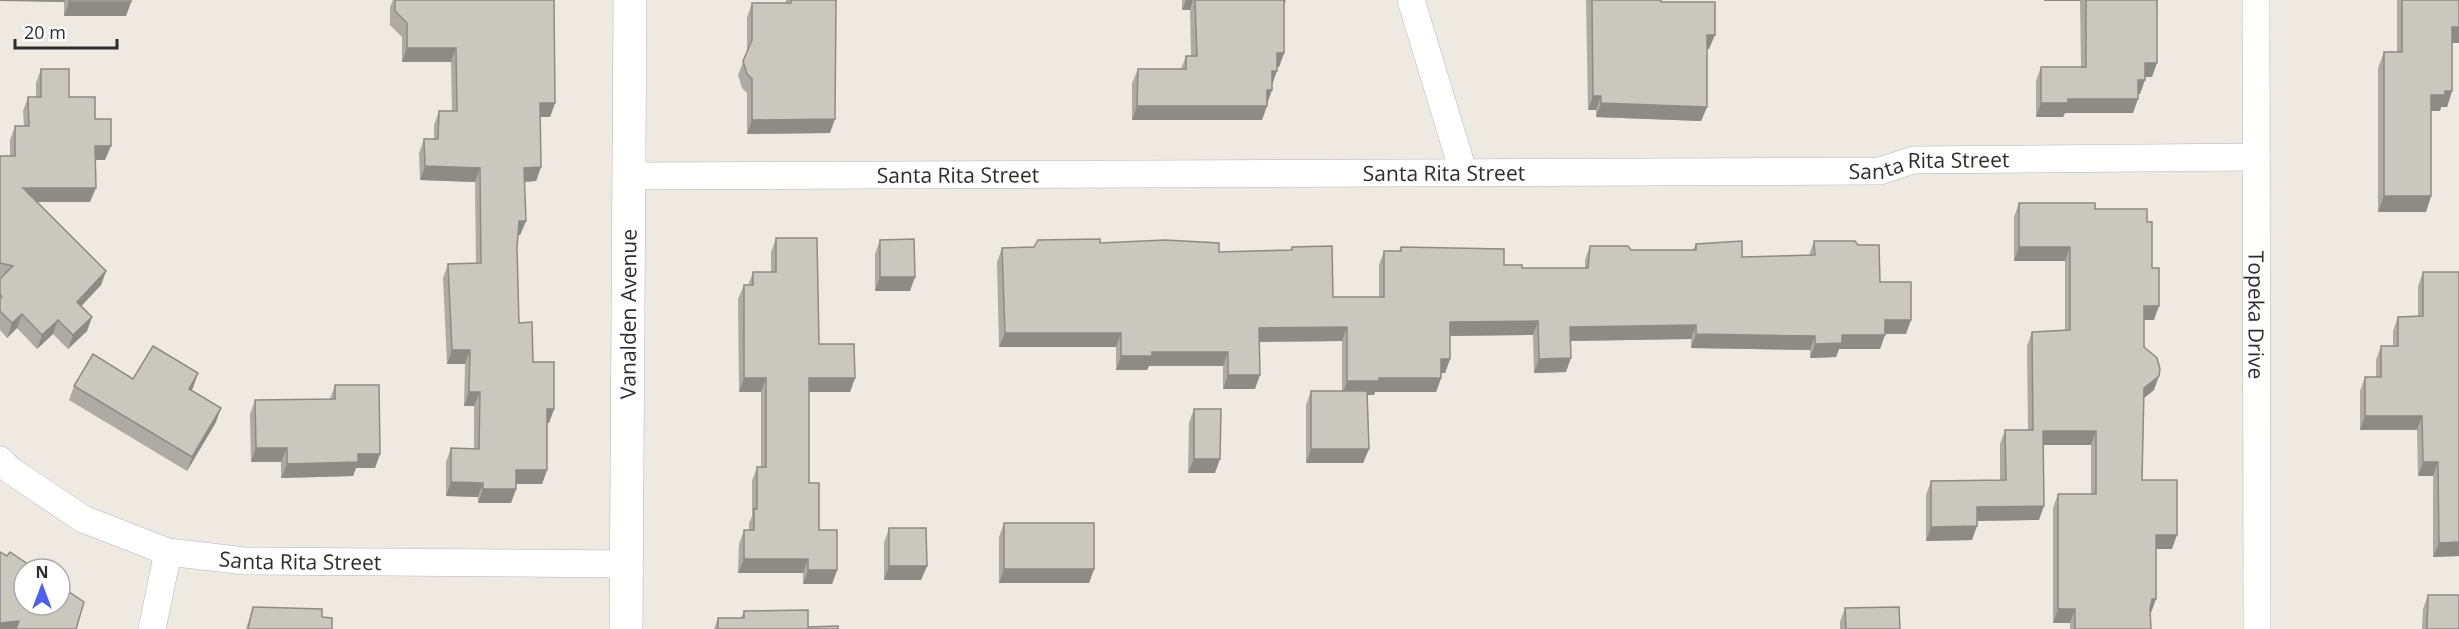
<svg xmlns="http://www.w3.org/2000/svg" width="2459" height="629" font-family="'Open Sans',sans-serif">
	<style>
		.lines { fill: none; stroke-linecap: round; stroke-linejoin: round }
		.minor-casing { stroke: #b4b6bf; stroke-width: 28 }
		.secondary-casing { stroke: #b4b6bf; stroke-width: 34 }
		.minor { stroke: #fff; stroke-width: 27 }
		.secondary { stroke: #fff; stroke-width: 33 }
		.wall { fill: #aeaba4 }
		.shaded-wall { fill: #8d8b86 }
		.building { fill: #cac7bf; stroke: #8d8b86; stroke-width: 1.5 }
		.labels { text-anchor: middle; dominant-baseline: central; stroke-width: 4.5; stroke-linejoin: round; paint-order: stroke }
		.street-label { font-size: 21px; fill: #2d2d2d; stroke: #fff }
	</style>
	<rect width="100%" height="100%" fill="#eee9e1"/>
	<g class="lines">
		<!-- minor casing -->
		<g class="minor-casing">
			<g id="minor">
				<polyline points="1411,0 1463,171"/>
				<path id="s1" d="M2256 0 2257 629"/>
				<path id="s2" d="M630 176 1880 171 1913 160 2256 157"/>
				<path id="s3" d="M0 460 10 470 83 519 168 552 245 561 625 564"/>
				<polyline points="152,629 168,552"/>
			</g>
		</g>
		<!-- secondary casing -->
		<g class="secondary-casing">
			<g id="secondary">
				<path id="s4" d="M626 629 630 0"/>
			</g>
		</g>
		<!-- minor -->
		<use href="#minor" class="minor"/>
		<!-- secondary -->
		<use href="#secondary" class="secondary"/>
	</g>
	<!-- wall -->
	<g class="wall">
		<polygon points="0,0 131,0 131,2 126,16 64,16 64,2"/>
		<polygon points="393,0 554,0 555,103 550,117 540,117 541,167 536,181 524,182 526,221 520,235 518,235 517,248 519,323 533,362 554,409 549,423 547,423 547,470 542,484 516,484 516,489 511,503 478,503 478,497 446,496 446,462 451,448 474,449 474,406 464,406 465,364 447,364 443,278 448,264 476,264 475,182 420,180 419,153 424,139 434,139 434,125 439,111 452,111 451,62 402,62 402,37 390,25 390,7"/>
		<polygon points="786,0 836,0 830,133 747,134 747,93 742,88 738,75 747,52 747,17 752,3 786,3"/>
		<polygon points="1182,0 1286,0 1285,4 1284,4 1284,53 1279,67 1277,67 1272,85 1272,90 1262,120 1132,120 1132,83 1138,69 1181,69 1186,56 1191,56 1190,10 1182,10"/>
		<polygon points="1586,0 1661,0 1661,2 1709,49 1707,49 1707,107 1701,121 1596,117 1596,110 1588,110"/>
		<polygon points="2044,0 2158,0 2152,77 2145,77 2140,94 2138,94 2133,113 2065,113 2063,117 2036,117 2036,81 2041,67 2081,67 2080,1 2044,1"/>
		<polygon points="2397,0 2459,0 2459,43 2452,43 2452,91 2447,107 2441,107 2440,111 2431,111 2431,196 2426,212 2378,212 2378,68 2384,52 2397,52"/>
		<polygon points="41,69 69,97 95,119 105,160 95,160 90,202 37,202 106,271 101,285 81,306 92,317 87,331 68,349 53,334 37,349 17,328 7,338 0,330 0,156 10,156 10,140 15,126 24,126 23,111 28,97 36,97 36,83"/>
		<polygon points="2019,203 2095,209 2147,222 2152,268 2154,320 2144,320 2144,347 2154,390 2144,398 2142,480 2172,549 2156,549 2150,613 2151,629 2070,629 2070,623 2053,623 2053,508 2058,494 2091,494 2091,445 2043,445 2039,520 1977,521 1972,540 1926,541 1926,495 1931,481 2000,480 2000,444 2005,430 2028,430 2027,346 2032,332 2065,330 2065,261 2014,261 2014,217"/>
		<polygon points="776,238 819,344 855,378 850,392 809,392 809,483 819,530 837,570 832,584 803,584 803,573 738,573 739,544 744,530 749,530 749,523 752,516 752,481 757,467 761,467 761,392 739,392 738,299 744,285 748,285 753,272 771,272 771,252"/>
		<polygon points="880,240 910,291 875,291 875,254"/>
		<polygon points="1814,241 1880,282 1906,334 1885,334 1880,349 1839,349 1836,357 1810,358 1810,350 1691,348 1691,339 1571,341 1566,372 1534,373 1533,335 1450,336 1450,359 1445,373 1441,373 1441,378 1436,392 1375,392 1374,395 1367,395 1369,449 1363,463 1306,463 1306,405 1311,391 1342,391 1342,341 1259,342 1255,389 1223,389 1223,366 1149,366 1147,370 1116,370 1116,347 999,347 997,262 1002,248 1100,243 1219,252 1290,250 1292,247 1333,297 1379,297 1379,265 1384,251 1399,251 1401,247 1522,268 1585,268 1585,260 1590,246 1631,250 1693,250 1696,244 1742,257 1809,255"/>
		<polygon points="2423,272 2459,556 2433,557 2433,476 2418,476 2417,430 2360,430 2360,391 2365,377 2376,377 2376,360 2381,346 2393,346 2393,331 2398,317 2418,316 2418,286"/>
		<polygon points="198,373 191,391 216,422 187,471 69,400 74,386 133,379"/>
		<polygon points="335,385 380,454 375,468 356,468 353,476 281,478 281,462 251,462 250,414 255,400 330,399"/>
		<polygon points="1194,409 1215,473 1188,473 1189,423"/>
		<polygon points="1004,523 1094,569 1089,583 999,583 999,537"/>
		<polygon points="889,528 927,566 921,580 884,580 884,543"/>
		<polygon points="2428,595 2459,629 2422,629 2423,609"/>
		<polygon points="253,607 322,617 332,629 246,629"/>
		<polygon points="1845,608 1900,629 1840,629 1840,622"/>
		<polygon points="744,611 808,627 838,629 714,629 718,618 741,618"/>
	</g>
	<!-- shaded-wall -->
	<g class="shaded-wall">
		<polygon points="0,0 65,0 64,2 0,1"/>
		<polygon points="1186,0 1193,0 1190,10 1182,10"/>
		<polygon points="2044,0 2081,0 2080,1 2044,1"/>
		<polygon points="69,2 131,2 126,16 64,16"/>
		<polygon points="2452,27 2459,27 2459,43 2446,43"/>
		<polygon points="1707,35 1715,35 1709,49 1701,49"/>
		<polygon points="407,48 456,48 451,62 402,62"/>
		<polygon points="1277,53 1284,53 1279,67 1272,67"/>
		<polygon points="2145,63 2157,63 2152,77 2140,77"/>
		<polygon points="1272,71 1277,71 1272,85"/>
		<polygon points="2138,80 2145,80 2140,94 2133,94"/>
		<polygon points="1267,90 1272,90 1266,104"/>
		<polygon points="2445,91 2452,91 2447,107 2441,107 2440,111 2425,111 2431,95"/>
		<polygon points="1593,96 1601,96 1596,110 1588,110"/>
		<polygon points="2068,99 2138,99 2133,113 2065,113 2063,117 2036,117 2041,103"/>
		<polygon points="540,103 555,103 550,117 535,117"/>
		<polygon points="1601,103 1707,107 1701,121 1596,117"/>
		<polygon points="1137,106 1267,106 1262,120 1132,120"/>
		<polygon points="835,119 830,133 747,134 752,120"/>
		<polygon points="95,146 111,146 105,160 90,160"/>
		<polygon points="425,166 480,168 475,182 420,180"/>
		<polygon points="541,167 536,181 519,182 524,168"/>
		<polygon points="23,188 96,188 90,202 18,202"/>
		<polygon points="2384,196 2431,196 2426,212 2378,212"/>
		<polygon points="519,221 526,221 520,235 513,235"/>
		<polygon points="2019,247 2070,247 2065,261 2014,261"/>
		<polygon points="106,271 101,285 72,316 77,302"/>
		<polygon points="880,277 915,277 910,291 875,291"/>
		<polygon points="2144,306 2159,306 2154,320 2138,320"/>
		<polygon points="22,314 17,328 7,338 12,323"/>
		<polygon points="92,317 87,331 68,349 73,335"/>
		<polygon points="58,320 53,334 37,349 42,335"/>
		<polygon points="1885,320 1911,320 1906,334 1880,334"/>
		<polygon points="1538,321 1533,335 1445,336 1450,322"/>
		<polygon points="1696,325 1691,339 1565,341 1570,327"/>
		<polygon points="1347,327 1342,341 1254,342 1259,328"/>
		<polygon points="1005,333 1121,333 1116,347 999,347"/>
		<polygon points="1696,334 1815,336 1810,350 1691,348"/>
		<polygon points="1842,335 1885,335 1880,349 1839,349 1836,357 1810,358 1815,344"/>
		<polygon points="452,350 470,350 465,364 447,364"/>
		<polygon points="1152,352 1228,352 1223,366 1149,366 1147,370 1116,370 1121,356"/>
		<polygon points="1571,358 1566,372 1534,373 1539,359"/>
		<polygon points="1441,359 1450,359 1445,373 1436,373"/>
		<polygon points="198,373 193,388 184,403 189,389"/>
		<polygon points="1228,375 1260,375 1255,389 1223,389"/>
		<polygon points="2159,376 2154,390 2139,402 2144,388"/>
		<polygon points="744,378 766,378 761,392 739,392"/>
		<polygon points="809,378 855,378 850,392 804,392"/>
		<polygon points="1379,378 1441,378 1436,392 1375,392 1374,395 1342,395 1347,381"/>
		<polygon points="469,392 480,392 474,406 464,406"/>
		<polygon points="221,408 216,422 187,471 192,457"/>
		<polygon points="547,409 554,409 549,423 542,423"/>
		<polygon points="2365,416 2422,416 2417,430 2360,430"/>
		<polygon points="2043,431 2096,431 2091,445 2038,445"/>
		<polygon points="256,448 287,448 281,462 251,462"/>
		<polygon points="1311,449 1369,449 1363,463 1306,463"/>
		<polygon points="358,454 380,454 375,468 356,468 353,476 281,478 287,464"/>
		<polygon points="1194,459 1220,459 1215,473 1188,473"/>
		<polygon points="2423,462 2438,462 2433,476 2418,476"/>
		<polygon points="516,470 547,470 542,484 511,484"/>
		<polygon points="451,482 483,483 478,497 446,496"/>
		<polygon points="483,489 516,489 511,503 478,503"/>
		<polygon points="2044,506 2039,520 1972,521 1977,507"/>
		<polygon points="1977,526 1972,540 1926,541 1931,527"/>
		<polygon points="2156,535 2177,535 2172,549 2151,549"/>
		<polygon points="2459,542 2459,556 2433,557 2439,543"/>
		<polygon points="744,559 808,559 803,573 738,573"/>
		<polygon points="889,566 927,566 921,580 884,580"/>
		<polygon points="1004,569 1094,569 1089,583 999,583"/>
		<polygon points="808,570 837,570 832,584 803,584"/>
		<polygon points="2152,599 2156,599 2151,613 2147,613"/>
		<polygon points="2058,609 2075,609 2070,623 2053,623"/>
		<polygon points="19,621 16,629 0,629 0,623"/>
	</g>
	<!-- building -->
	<g class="building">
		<rect x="69" y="0" width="62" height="2"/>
		<polygon points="395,0 554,0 555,103 540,103 541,167 524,168 526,221 519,221 517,248 519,323 532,322 533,362 554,362 554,409 547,409 547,470 516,470 516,489 483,489 483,483 451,482 451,448 479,449 480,392 469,392 470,350 452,350 448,264 481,263 480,168 425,166 424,139 438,139 439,111 457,111 456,48 407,48 407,23 395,11"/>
		<polygon points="791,0 836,0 835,119 752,120 752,79 747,74 743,61 752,40 752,3 791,3"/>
		<polygon points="1195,0 1284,0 1284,53 1277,53 1277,71 1272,71 1272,90 1267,90 1267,106 1137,106 1138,69 1186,69 1186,56 1197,56"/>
		<polygon points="1592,0 1661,0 1661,2 1715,2 1715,35 1707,35 1707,107 1601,103 1601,96 1593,96"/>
		<polygon points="2086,0 2157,0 2157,63 2145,63 2145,80 2138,80 2138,99 2068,99 2068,103 2041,103 2041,67 2086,67"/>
		<polygon points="2402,0 2459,0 2459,27 2452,27 2452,91 2445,91 2445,95 2431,95 2431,196 2384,196 2384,52 2402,52"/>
		<polygon points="41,69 69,69 69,97 95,97 95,119 111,119 111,146 95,146 96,188 23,188 106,271 77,302 92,317 73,335 58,320 42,335 22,314 12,323 0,311 0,299 2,297 0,294 0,279 13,266 0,263 0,156 15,156 15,126 29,126 28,97 41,97"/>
		<polygon points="2019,203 2095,203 2095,209 2147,209 2147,222 2152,222 2152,268 2159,268 2159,306 2144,306 2144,347 2157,358 2160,369 2159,376 2144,388 2142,480 2177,480 2177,535 2156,535 2156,599 2152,599 2150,609 2151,629 2075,629 2075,609 2058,609 2058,494 2096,494 2096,431 2043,431 2044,506 1977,507 1977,526 1931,527 1931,481 2006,480 2005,430 2033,430 2032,332 2070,330 2070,247 2019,247"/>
		<polygon points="776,238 817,238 819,344 854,344 855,378 809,378 809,483 819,483 819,530 837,530 837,570 808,570 808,559 744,559 744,530 754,530 754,509 757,509 757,467 766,467 766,378 744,378 744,285 753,285 753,272 776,272"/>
		<polygon points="914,239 915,277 880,277 880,240"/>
		<polygon points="1100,239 1100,243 1165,240 1219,243 1219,252 1292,250 1292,247 1332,246 1333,297 1384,297 1384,251 1401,251 1401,247 1504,249 1504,265 1522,265 1522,268 1588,268 1590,246 1628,246 1631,250 1696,250 1696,244 1742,241 1742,257 1815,255 1814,241 1855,241 1858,245 1879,245 1880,282 1911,282 1911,320 1885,320 1885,335 1842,335 1842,343 1815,344 1815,336 1696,334 1696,325 1570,327 1571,358 1539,359 1538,321 1450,322 1450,359 1441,359 1441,378 1379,378 1379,381 1347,381 1347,327 1259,328 1260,375 1228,375 1228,352 1152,352 1152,356 1121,356 1121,333 1005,333 1002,248 1034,247 1038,240"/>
		<polygon points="2423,272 2459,272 2459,542 2439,543 2438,462 2423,462 2422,416 2365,416 2365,377 2381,377 2381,346 2398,346 2398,317 2423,316"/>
		<polygon points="153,346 198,373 189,389 221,408 192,457 74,386 93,354 133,379"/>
		<polygon points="335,385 379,385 380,454 358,454 358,462 287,464 287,448 256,448 255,400 335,399"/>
		<polygon points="1311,391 1367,391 1369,449 1311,449"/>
		<polygon points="1194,409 1221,409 1220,459 1194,459"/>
		<rect x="1004" y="523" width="90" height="46"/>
		<polygon points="889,528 926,528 927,566 889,566"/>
		<polygon points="0,552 7,556 10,552 35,569 24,569 24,605 60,605 60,586 84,602 76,629 16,629 19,621 0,623"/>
		<polygon points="2428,595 2459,595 2459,629 2427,629"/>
		<polygon points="253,607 322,609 322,617 332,618 332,629 248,629"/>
		<polygon points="1899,607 1900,629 1846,629 1845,608"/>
		<polygon points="808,610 808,627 838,626 838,629 718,629 718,618 744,618 744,611"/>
	</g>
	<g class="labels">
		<!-- street labels -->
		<g class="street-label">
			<text stroke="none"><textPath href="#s2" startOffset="1300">Santa Rita Street</textPath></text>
			<text stroke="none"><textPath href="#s2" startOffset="814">Santa Rita Street</textPath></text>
			<text stroke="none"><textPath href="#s2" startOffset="328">Santa Rita Street</textPath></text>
			<text stroke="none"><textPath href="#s1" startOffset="315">Topeka Drive</textPath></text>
			<text stroke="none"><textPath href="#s4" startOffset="315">Vanalden Avenue</textPath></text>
			<text stroke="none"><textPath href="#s3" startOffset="326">Santa Rita Street</textPath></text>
		</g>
	</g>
	<!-- north arrow -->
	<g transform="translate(42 587)"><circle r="28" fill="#ffffff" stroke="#ababab" stroke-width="1.5"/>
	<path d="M0-4.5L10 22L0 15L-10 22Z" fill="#4d60ef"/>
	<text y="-9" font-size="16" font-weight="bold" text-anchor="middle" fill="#2d2d2d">N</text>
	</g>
	<!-- scale -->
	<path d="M15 39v9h102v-9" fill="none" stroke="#2d2d2d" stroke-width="3"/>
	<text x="24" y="39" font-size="18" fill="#2d2d2d" stroke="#ffffff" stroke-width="4.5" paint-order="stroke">20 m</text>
</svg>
